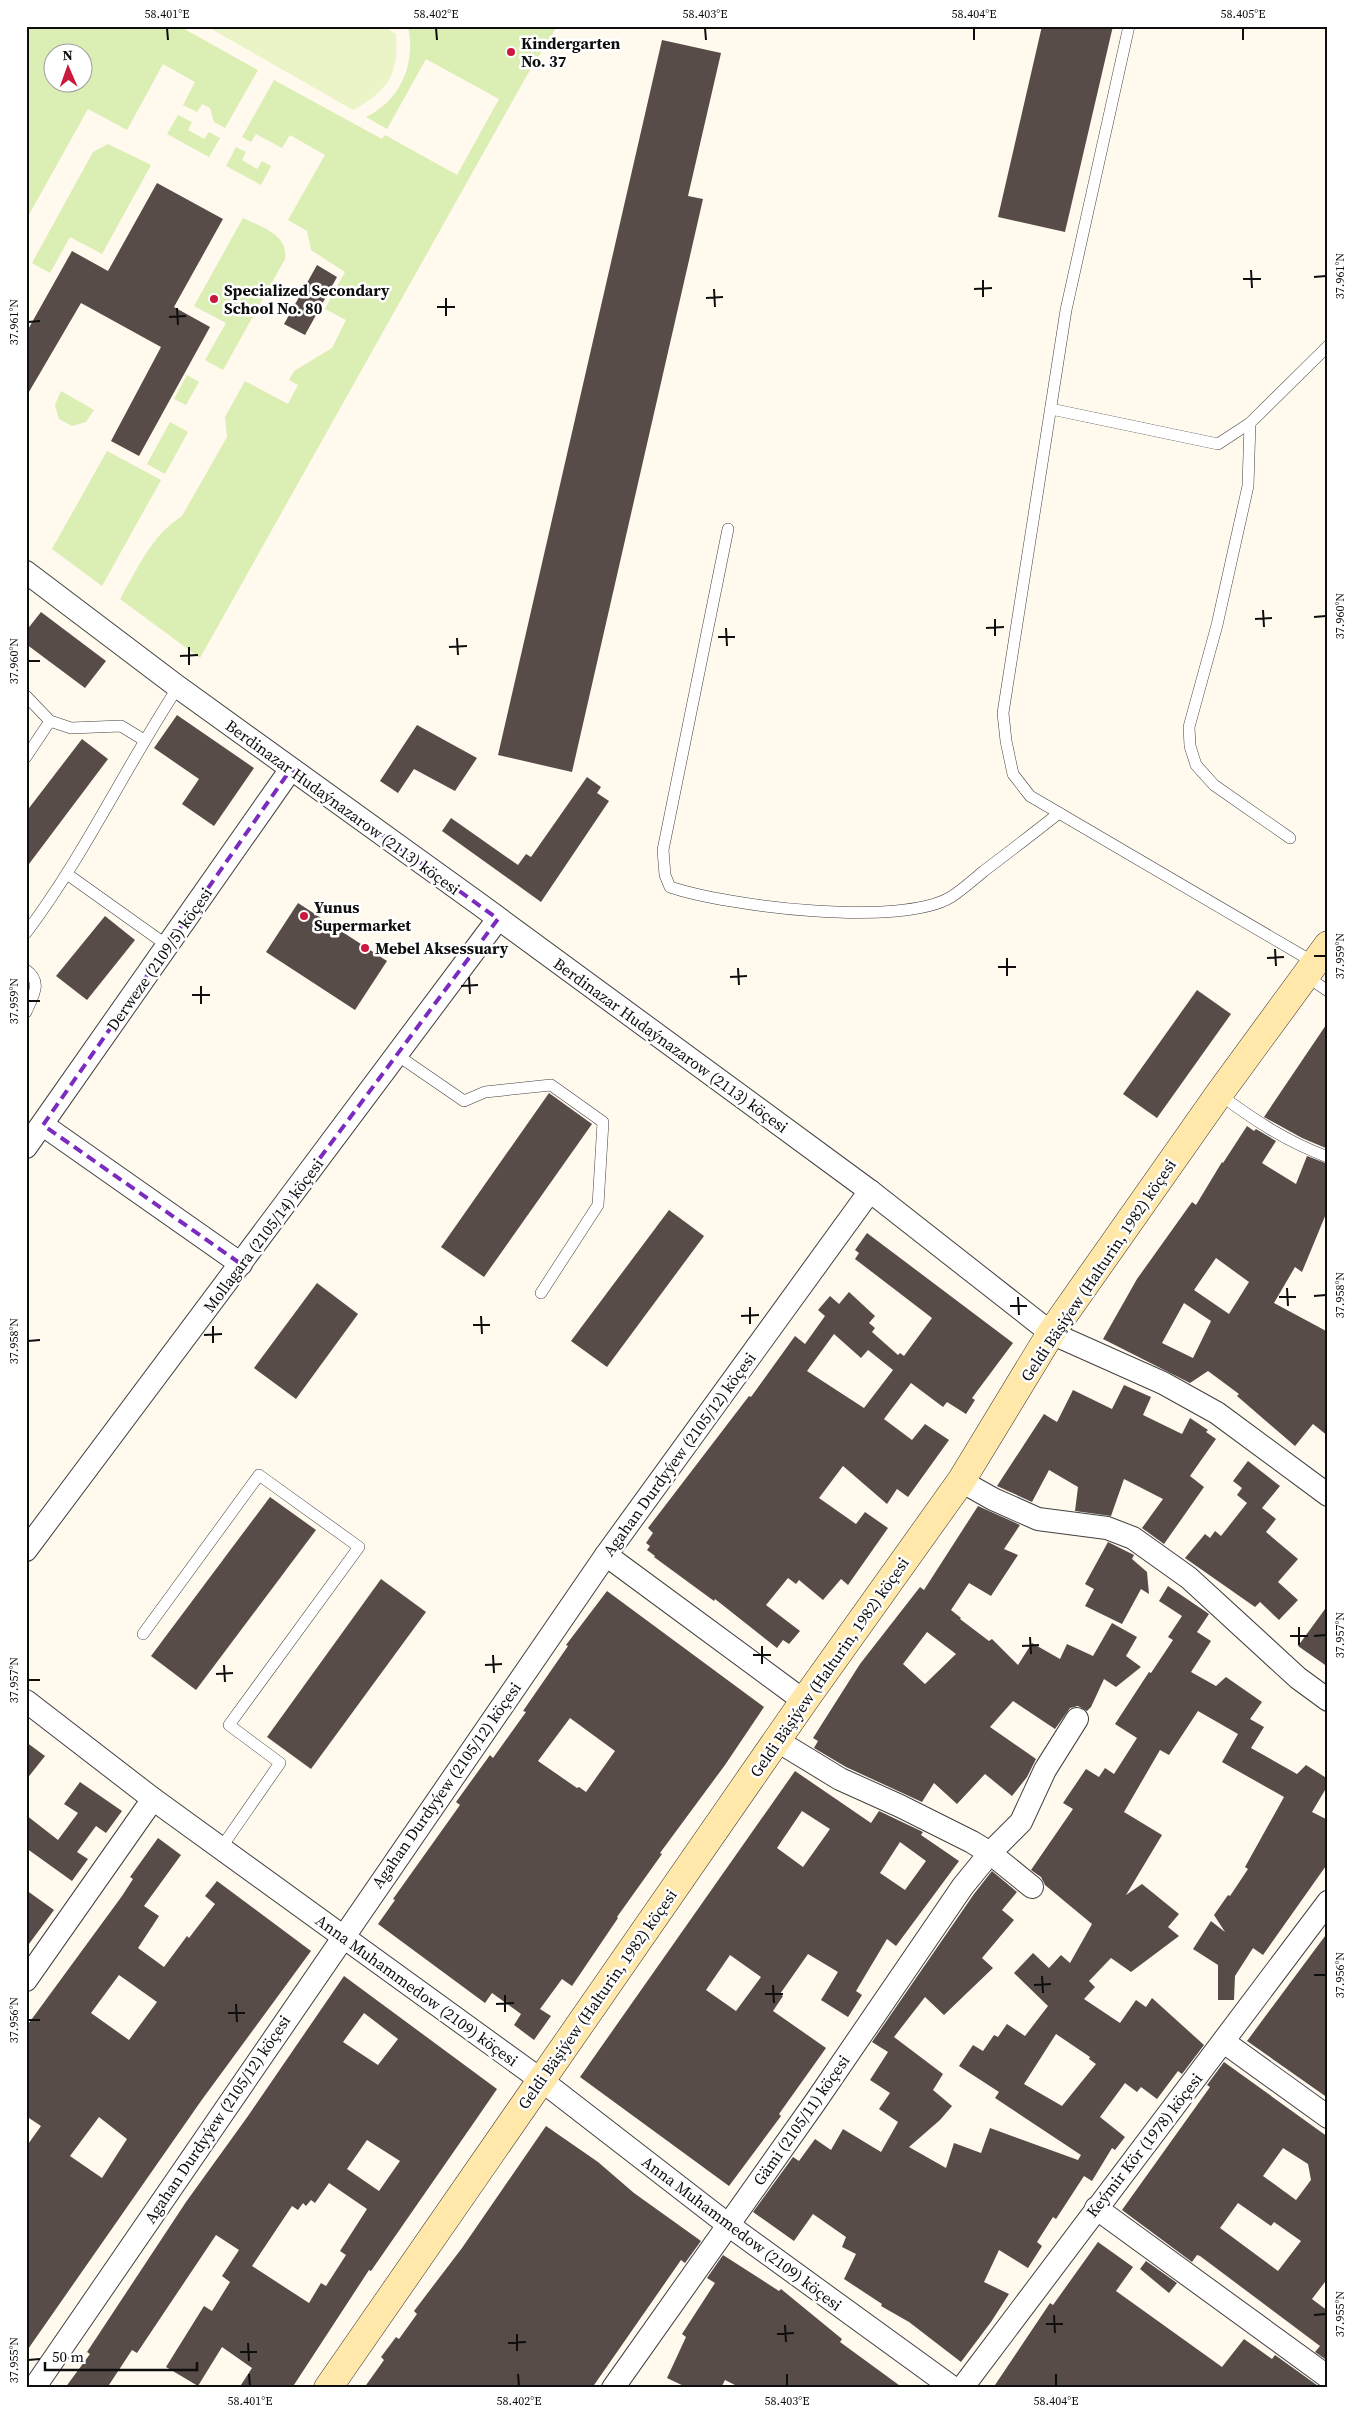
<svg xmlns="http://www.w3.org/2000/svg" width="1354" height="2414" font-family="'Source Serif 4',serif">
	<style>
		.green { fill: #dbeeb4; fill-rule: evenodd }
		.pitch { fill: #ebf4c7 }
		.building { fill: #584c49; fill-rule: evenodd }
		.lines { fill: none; stroke-linecap: round; stroke-linejoin: round }
		.lane-casing { stroke: #414141; stroke-width: 12 }
		.street-casing { stroke: #414141; stroke-width: 24 }
		.secondary-casing { stroke: #303030; stroke-width: 29 }
		.lane { stroke: #fff; stroke-width: 11 }
		.street { stroke: #fff; stroke-width: 22 }
		.secondary { stroke: #ffe8a9; stroke-width: 28 }
		.marked { fill: none; stroke: #7b2cbf; stroke-width: 4; stroke-dasharray: 10 6; stroke-linejoin: round }
		.ticks { fill: none; stroke: #0e0e0e; stroke-width: 2 }
		.poi-dot { fill: #cb183d; stroke: #fff; stroke-width: 2 }
		.labels { text-anchor: middle; dominant-baseline: central; stroke-width: 5; stroke-linejoin: round; paint-order: stroke }
		.poi-label { font-size: 16px; font-weight: bold; fill: #0e0e0e; stroke: #fff; text-anchor: start }
		.street-label { font-size: 16px; fill: #0e0e0e; stroke: #fff }
		.neatline { fill: none; stroke: #0e0e0e; stroke-width: 2 }
		.ticks-label { font-size: 12px; text-anchor: middle; fill: #0e0e0e }
	</style>
	<rect width="100%" height="100%" fill="#fff9ee"/>
	<!-- green -->
	<g class="green">
		<path d="M26 26H179L258 70 225 128 214 122 210 108 202 104 197 112 183 105 195 82 163 64 127 130 88 109 26 220ZM52 52H82V82H52Z"/>
		<path d="M408 26H557L526 77 200 658 120 599C138 568 151 536 182 516L227 437 225 417 245 381 288 404 298 385 289 380 294 371 332 348 346 320 325 309 345 272 311 250 307 231 288 220 325 155 290 135 282 148 256 134 251 142 242 137 274 80 382 139 385 135 457 175 499 99 426 59 387 129 366 117C401 100 416 64 408 26Z"/>
		<polygon points="178,115 192,122 188,130 204,139 209,132 220,138 209,157 167,134"/>
		<polygon points="108,144 151,165 102,254 70,237 50,273 32,263 93,152"/>
		<polygon points="236,147 246,152 242,160 257,169 262,161 271,166 261,185 226,166"/>
		<path d="M243 218C261 227 289 235 285 259L223 370 205 360 226 323 194 306Z"/>
		<polygon points="187,375 199,382 186,405 174,399"/>
		<polygon points="61,391 94,410 86,422 72,426 59,419 55,405"/>
		<polygon points="170,422 188,432 165,474 147,464"/>
		<polygon points="107,451 161,480 102,586 52,549"/>
	</g>
	<!-- pitch -->
	<path class="pitch" d="M206 26H383L396 34C399 74 388 91 353 110Z"/>
	<!-- building -->
	<g class="building">
		<polygon points="1042,26 1113,26 1065,232 998,217"/>
		<polygon points="662,40 721,53 688,196 703,199 572,772 498,755"/>
		<polygon points="157,183 223,219 174,307 210,327 139,456 111,441 161,347 81,303 26,397 26,333 72,251 108,271"/>
		<polygon points="317,265 337,277 305,335 284,324"/>
		<polygon points="41,612 106,661 85,688 26,644 26,631"/>
		<polygon points="177,715 254,768 214,826 182,804 199,779 154,748"/>
		<polygon points="417,725 477,758 455,791 414,769 398,793 380,781"/>
		<polygon points="82,739 108,759 26,868 26,812"/>
		<polygon points="587,777 601,787 597,793 609,801 541,902 442,831 451,818 518,865 526,854 531,857"/>
		<polygon points="298,903 387,961 355,1010 266,952"/>
		<polygon points="105,916 135,940 87,1000 56,976"/>
		<polygon points="1197,990 1231,1014 1157,1118 1123,1094"/>
		<polygon points="1328,1022 1328,1149 1302,1138 1264,1117"/>
		<polygon points="549,1093 592,1124 484,1277 441,1247"/>
		<path d="M1247 1126 1254 1131 1256 1129 1276 1141 1262 1163 1296 1184 1307 1156 1328 1164V1209L1302 1272 1295 1267 1274 1303 1328 1332V1436L1313 1424 1295 1446 1237 1396 1239 1394 1208 1371 1190 1383 1103 1339 1137 1279 1192 1202 1196 1205 1222 1162 1223 1163ZM1216 1258 1249 1282 1229 1314 1194 1290ZM1184 1303 1211 1321 1193 1358 1162 1343Z"/>
		<polygon points="669,1210 704,1236 607,1367 571,1341"/>
		<path d="M867 1233 1013 1343 972 1398 975 1400 966 1414 947 1402 943 1407 911 1383 884 1419 912 1440 925 1424 949 1440 908 1497 897 1489 887 1504 843 1466 819 1498 856 1524 865 1512 888 1528 848 1585 841 1579 823 1600 799 1580 796 1584 788 1578 766 1605 800 1631 789 1644 783 1640 777 1648 715 1599 714 1601 654 1557 655 1556 647 1550 650 1546 646 1543 653 1533 648 1528 749 1396 751 1397 795 1336 805 1344 825 1316 818 1310 830 1296 839 1304 849 1292 875 1316 869 1323 875 1328 872 1332 898 1355 900 1353 904 1356 932 1318 855 1259 859 1253 855 1250ZM834 1334 861 1358 868 1350 893 1370 864 1408 807 1371Z"/>
		<polygon points="317,1283 358,1314 296,1399 254,1368"/>
		<polygon points="1124,1385 1151,1397 1143,1415 1182,1434 1190,1418 1208,1430 1206,1432 1216,1439 1190,1476 1204,1487 1164,1544 1142,1528 1163,1499 1124,1479 1111,1516 1075,1511 1078,1487 1049,1470 1032,1502 997,1486 1044,1414 1057,1422 1073,1390 1112,1409"/>
		<polygon points="1248,1461 1280,1486 1262,1508 1276,1519 1266,1532 1298,1559 1278,1582 1298,1600 1279,1620 1260,1602 1255,1607 1185,1558 1205,1534 1210,1538 1215,1531 1221,1536 1247,1503 1237,1495 1242,1488 1233,1481"/>
		<polygon points="270,1497 316,1530 196,1690 151,1656"/>
		<path d="M978 1506 1020 1525 1004 1549 1018 1555 991 1596 969 1583 951 1610 961 1618 960 1619 989 1641 992 1639 1018 1665 1032 1643 1060 1659 1067 1644 1093 1656 1112 1623 1137 1637 1126 1656 1141 1667 1116 1687 1104 1679 1091 1707 1087 1711 1078 1706 1070 1708 1055 1729 1013 1701 990 1727 1036 1759 1027 1777 1012 1796 985 1774 957 1804 934 1783 922 1802 846 1767 814 1748 818 1741 813 1738 860 1664 920 1587 924 1590ZM927 1632 956 1654 925 1684 903 1664Z"/>
		<polygon points="1108,1542 1134,1555 1132,1559 1147,1572 1149,1594 1141,1589 1122,1624 1085,1606 1094,1589 1085,1584"/>
		<polygon points="381,1579 426,1612 311,1769 267,1737"/>
		<path d="M1168 1586 1209 1614 1197 1632 1211 1641 1191 1672 1216 1686 1226 1677 1262 1702 1250 1719 1264 1727 1251 1748 1297 1774 1306 1765 1328 1779V1785L1312 1812 1328 1820V1863L1263 1955 1253 1948 1235 1976 1234 2000H1218V1965L1193 1949 1211 1921 1225 1932 1214 1915 1228 1895 1230 1896 1248 1869 1245 1867 1284 1797 1222 1762 1238 1734 1198 1711 1169 1755 1160 1750 1124 1812 1162 1835 1126 1895 1142 1884 1179 1914 1168 1927 1179 1936 1131 1972 1111 1958 1089 1981 1095 1987 1084 1999 1120 2023 1136 2000 1146 2007 1152 1998 1204 2045 1182 2074 1178 2071 1157 2099 1141 2087 1137 2092 1125 2083 1100 2117 1125 2137 1115 2150 1112 2148 1092 2181 1084 2176 1056 2219 1053 2217 1037 2242 1042 2246 1028 2268 999 2250 984 2282 1009 2294 991 2322 961 2362 909 2322 881 2306 882 2304 844 2279 856 2254 842 2247 846 2237 813 2214 794 2241 753 2212 793 2157 799 2161 815 2139 831 2150 843 2129 881 2152 898 2122 879 2109 890 2093 870 2080 888 2052 872 2042 974 1894 992 1871 1017 1892 1002 1910 1014 1920 982 1958 993 1968 944 2015 925 1997 894 2037 943 2074 933 2090 952 2106 940 2120 909 2147 946 2168 954 2143 981 2153 990 2128 1078 2160 1081 2155 995 2098 999 2092 959 2066 973 2045 983 2051 994 2035 998 2037 1007 2024 1025 2036 1048 2006 1014 1973 1033 1953 1049 1968 1061 1955 1070 1963 1092 1924 1045 1885 1041 1877 1031 1870 1073 1809 1063 1803 1086 1769 1099 1777 1105 1768 1114 1774 1137 1738 1115 1724 1149 1672 1151 1673 1173 1640 1168 1637 1182 1616 1159 1601ZM1056 2034 1090 2057 1089 2059 1096 2064 1062 2106 1024 2084Z"/>
		<path d="M607 1591 764 1707 725 1765 660 1853 662 1854 617 1917 618 1918 572 1986 562 1979 540 2009 551 2016 534 2040 514 2025 521 2014 492 1993 485 2003 378 1924 395 1900 393 1899 460 1805 456 1802 490 1755 493 1758 526 1712 523 1711 568 1646 566 1645ZM570 1718 615 1751 586 1792 579 1787 577 1788 538 1761Z"/>
		<polygon points="1328,1605 1328,1667 1298,1646"/>
		<polygon points="26,1742 45,1756 26,1780"/>
		<path d="M795 1771 871 1823 879 1811 923 1832 921 1835 959 1861 896 1946 887 1939 856 1991 862 1995 848 2017 821 2000 838 1972 808 1954 780 1994 783 1996 773 2011 826 2048 779 2114 781 2116 729 2186 580 2077ZM802 1811 830 1829 803 1867 777 1848ZM900 1842 926 1861 905 1890 880 1873ZM730 1955 761 1977 736 2011 706 1990Z"/>
		<polygon points="80,1782 122,1811 106,1833 96,1826 77,1852 88,1859 72,1881 26,1848 26,1815 58,1840 78,1813 64,1804"/>
		<path d="M158 1838 181 1855 144 1906 159 1916 138 1948 164 1967 187 1936 189 1938 215 1904 205 1896 217 1881 311 1951 201 2101 26 2352V2147L41 2126 26 2116V2027L122 1896 133 1879 130 1877ZM119 1975 157 2002 129 2040 91 2013ZM99 2117 127 2139 102 2178 70 2156Z"/>
		<polygon points="26,1890 54,1910 26,1948"/>
		<polygon points="1328,1932 1328,2098 1247,2041"/>
		<path d="M344 1976 497 2089 475 2121 371 2271 369 2270 292 2388H239L252 2368 222 2347 198 2386 166 2367 204 2306 212 2311 230 2282 222 2276 239 2250 216 2235 137 2353 132 2350 107 2388H65L90 2354 87 2352 186 2202 248 2116ZM364 2013 398 2039 378 2065 343 2042ZM367 2140 400 2161 379 2191 347 2169ZM329 2183 367 2209 340 2251 346 2255 326 2286 321 2283 309 2303 252 2266 292 2206 298 2210 303 2203 306 2206 311 2200 315 2203Z"/>
		<path d="M1224 2062 1328 2137V2278L1312 2299 1328 2311V2361L1315 2352 1320 2346 1200 2256 1197 2255 1192 2262 1122 2210 1210 2087 1207 2085ZM1283 2148 1308 2164 1311 2180 1296 2200 1263 2176ZM1238 2203 1271 2226 1274 2222 1301 2241 1278 2271 1220 2228Z"/>
		<polygon points="546,2126 598,2162 634,2193 701,2241 685,2263 681,2260 592,2388 364,2388 384,2360 381,2357 396,2337 399,2339 417,2314 414,2311 462,2248"/>
		<polygon points="1098,2242 1133,2267 1116,2291 1222,2367 1244,2339 1272,2359 1275,2355 1321,2388 993,2388 1050,2303 1053,2305"/>
		<polygon points="723,2255 779,2291 781,2289 842,2339 840,2342 903,2388 741,2388 725,2380 721,2388 688,2388 667,2378 686,2337 682,2334 715,2283 707,2278"/>
		<polygon points="1146,2261 1177,2283 1169,2293 1140,2269"/>
	</g>
	<g class="lines">
		<!-- lane casing -->
		<g class="lane-casing">
			<g id="lane">
				<polyline points="1129,26 1066,310 1003,713 1006,741 1013,774 1030,796 1315,963"/>
				<polyline points="1051,409 1218,444 1250,423 1328,346"/>
				<polyline points="1250,423 1248,486 1217,625 1189,727 1190,746 1196,765 1214,785 1290,838"/>
				<path d="M728 529 663 850 665 875 670 887C726 906 900 928 951 897 962 890 973 880 984 871 1009 852 1034 833 1059 813"/>
				<polyline points="26,696 50,721 71,728 121,726 144,740"/>
				<polyline points="26,757 50,721"/>
				<polyline points="67,874 168,946"/>
				<path d="M26 933C84 856 125 768 178 687"/>
				<path d="M26 970C43 982 33 996 26 1012"/>
				<polyline points="1306,976 1328,991"/>
				<polyline points="397,1055 464,1101 485,1092 551,1085 603,1122 598,1205 541,1293"/>
				<path d="M1219 1094C1254 1120 1287 1142 1328 1157"/>
				<polyline points="143,1634 259,1475 359,1547 229,1725 280,1763 221,1848"/>
			</g>
		</g>
		<!-- street casing -->
		<g class="street-casing">
			<g id="street">
				<polyline points="26,572 178,687 479,904 870,1191 1051,1333 1163,1383 1217,1413 1328,1495"/>
				<polyline points="43,1125 241,1264"/>
				<polyline points="26,1147 291,769"/>
				<polyline points="961,1481 993,1499 1038,1519 1107,1528 1133,1538 1189,1578 1298,1678 1328,1700"/>
				<polyline points="26,1550 498,919"/>
				<polyline points="606,1555 804,1701"/>
				<polyline points="26,1701 153,1799 541,2080 727,2224 953,2388"/>
				<polyline points="776,1740 840,1779 900,1806 972,1842 990,1853 1032,1887"/>
				<polyline points="26,1980 153,1799"/>
				<polyline points="1224,2042 1328,2117"/>
				<polyline points="1096,2208 1328,2377"/>
				<polyline points="34,2388 606,1555 870,1191"/>
				<polyline points="613,2388 816,2101 963,1886 990,1853 1021,1822 1045,1770 1077,1719"/>
				<polyline points="962,2388 1328,1902"/>
			</g>
		</g>
		<!-- secondary casing -->
		<g class="secondary-casing">
			<polyline id="secondary" points="328,2388 804,1701 961,1481 1051,1333 1219,1094 1328,945"/>
		</g>
		<!-- lane -->
		<use href="#lane" class="lane"/>
		<!-- street -->
		<use href="#street" class="street"/>
		<!-- secondary -->
		<use href="#secondary" class="secondary"/>
	</g>
	<!-- marked area -->
	<path class="marked" d="M291 769 498 919 241 1264 43 1125Z"/>
	<!-- ticks -->
	<path class="ticks" d="M167 28 168 40M436 28 437 40M705 28 706 40M974 28V40M1243 28V40M1251 270 1252 288M1314 277 1326 276M1243 279H1261M983 280V297M714 289 715 307M974 289 992 288M446 298V316M706 298 723 297M437 307H455M177 308 178 325M169 317 186 316M28 322 40 321M1263 610 1264 627M1314 617 1326 616M995 619V636M1255 619 1272 618M726 628 727 646M986 628 1004 627M718 637H735M457 638 458 655M189 647V665M449 647 467 646M180 656 198 655M28 661H40M1275 949 1276 966M1314 956H1326M1007 958V976M1267 958 1284 957M998 967H1016M738 968 739 985M469 977 470 994M730 977 747 976M201 986V1004M461 986 478 985M192 995H210M28 1001H40M1287 1288 1288 1306M1314 1296 1326 1295M1018 1297 1019 1315M1279 1297H1296M1010 1306H1027M750 1307V1324M481 1316 482 1334M741 1316 759 1315M473 1325H490M213 1326V1343M204 1335 222 1334M28 1341 40 1340M1299 1627V1645M1290 1636H1308M1314 1636 1326 1635M1030 1637 1031 1654M762 1646V1664M1022 1646 1039 1645M493 1655 494 1673M753 1655H771M224 1665 225 1682M485 1665 502 1664M216 1674 233 1673M28 1680H40M1314 1975H1326M1042 1976 1043 1993M773 1985 774 2003M1034 1985 1051 1984M765 1994H783M505 1995V2012M236 2004 237 2022M496 2004 514 2003M228 2013H245M28 2020H40M1054 2315 1055 2333M1314 2315 1326 2314M1046 2324H1063M785 2325 786 2342M517 2334V2351M777 2334 794 2333M248 2343 249 2361M508 2343 526 2342M240 2352H257M28 2360 40 2359M249 2374 250 2386M518 2374 519 2386M787 2374V2386M1056 2374V2386"/>
	<!-- markers -->
	<g class="poi-dot">
		<circle cx="511" cy="52" r="5"/>
		<circle cx="214" cy="299" r="5"/>
		<circle cx="304" cy="916" r="5"/>
		<circle cx="365" cy="948" r="5"/>
	</g>
	<g class="labels">
		<!-- poi labels -->
		<g class="poi-label">
			<text x="521" y="43">Kindergarten<tspan x="521" dy="18">No. 37</tspan></text>
			<text x="224" y="290">Specialized Secondary<tspan x="224" dy="18">School No. 80</tspan></text>
			<text x="314" y="907">Yunus<tspan x="314" dy="18">Supermarket</tspan></text>
			<text x="375" y="948">Mebel Aksessuary</text>
		</g>
		<!-- street labels -->
		<g class="street-label">
			<text transform="translate(343 807) rotate(36)">Berdinazar Hudaýnazarow (2113) köçesi</text>
			<text transform="translate(159 959) rotate(-55)">Derweze (2109/5) köçesi</text>
			<text transform="translate(671 1045) rotate(36)">Berdinazar Hudaýnazarow (2113) köçesi</text>
			<text transform="translate(263 1235) rotate(-53)">Mollagara (2105/14) köçesi</text>
			<text transform="translate(1098 1270) rotate(-56)">Geldi Bäşiýew (Halturin, 1982) köçesi</text>
			<text transform="translate(679 1454) rotate(-54)">Agahan Durdyýew (2105/12) köçesi</text>
			<text transform="translate(829 1667) rotate(-55)">Geldi Bäşiýew (Halturin, 1982) köçesi</text>
			<text transform="translate(446 1785) rotate(-55)">Agahan Durdyýew (2105/12) köçesi</text>
			<text transform="translate(417 1990) rotate(36)">Anna Muhammedow (2109) köçesi</text>
			<text transform="translate(597 1999) rotate(-55)">Geldi Bäşiýew (Halturin, 1982) köçesi</text>
			<text transform="translate(217 2119) rotate(-56)">Agahan Durdyýew (2105/12) köçesi</text>
			<text transform="translate(801 2120) rotate(-55)">Gämi (2105/11) köçesi</text>
			<text transform="translate(1144 2145) rotate(-52)">Keýmir Kör (1978) köçesi</text>
			<text transform="translate(742 2233) rotate(37)">Anna Muhammedow (2109) köçesi</text>
		</g>
	</g>
	<!-- border -->
	<rect width="1354" height="2414" fill="none" stroke="#ffffff" stroke-width="55"/>
	<!-- north arrow -->
	<g transform="translate(68 68) rotate(358)"><circle r="24" fill="#ffffff" stroke="#9f9f9f"/>
	<path d="M0-4L9 19L0 12L-9 19Z" fill="#cb183d"/>
	<text y="-8" font-size="14" font-weight="bold" text-anchor="middle" fill="#0e0e0e">N</text>
	</g>
	<!-- scale -->
	<path d="M45 2362v8h152v-8" fill="none" stroke="#0e0e0e" stroke-width="2.5"/>
	<text x="52" y="2362" font-size="15" fill="#0e0e0e" stroke="#ffffff" stroke-width="4" paint-order="stroke">50 m</text>
	<rect x="28" y="28" width="1298" height="2358" class="neatline"/>
	<g class="ticks-label">
		<text x="167" y="18">58.401°E</text>
		<text x="436" y="18">58.402°E</text>
		<text x="705" y="18">58.403°E</text>
		<text x="974" y="18">58.404°E</text>
		<text x="1243" y="18">58.405°E</text>
		<text transform="translate(1340 276) rotate(-90)" y="4">37.961°N</text>
		<text transform="translate(14 322) rotate(-90)" y="4">37.961°N</text>
		<text transform="translate(1340 616) rotate(-90)" y="4">37.960°N</text>
		<text transform="translate(14 661) rotate(-90)" y="4">37.960°N</text>
		<text transform="translate(1340 956) rotate(-90)" y="4">37.959°N</text>
		<text transform="translate(14 1001) rotate(-90)" y="4">37.959°N</text>
		<text transform="translate(1340 1295) rotate(-90)" y="4">37.958°N</text>
		<text transform="translate(14 1341) rotate(-90)" y="4">37.958°N</text>
		<text transform="translate(1340 1635) rotate(-90)" y="4">37.957°N</text>
		<text transform="translate(14 1680) rotate(-90)" y="4">37.957°N</text>
		<text transform="translate(1340 1975) rotate(-90)" y="4">37.956°N</text>
		<text transform="translate(14 2020) rotate(-90)" y="4">37.956°N</text>
		<text transform="translate(1340 2314) rotate(-90)" y="4">37.955°N</text>
		<text transform="translate(14 2360) rotate(-90)" y="4">37.955°N</text>
		<text x="250" y="2405">58.401°E</text>
		<text x="519" y="2405">58.402°E</text>
		<text x="787" y="2405">58.403°E</text>
		<text x="1056" y="2405">58.404°E</text>
	</g>
</svg>
